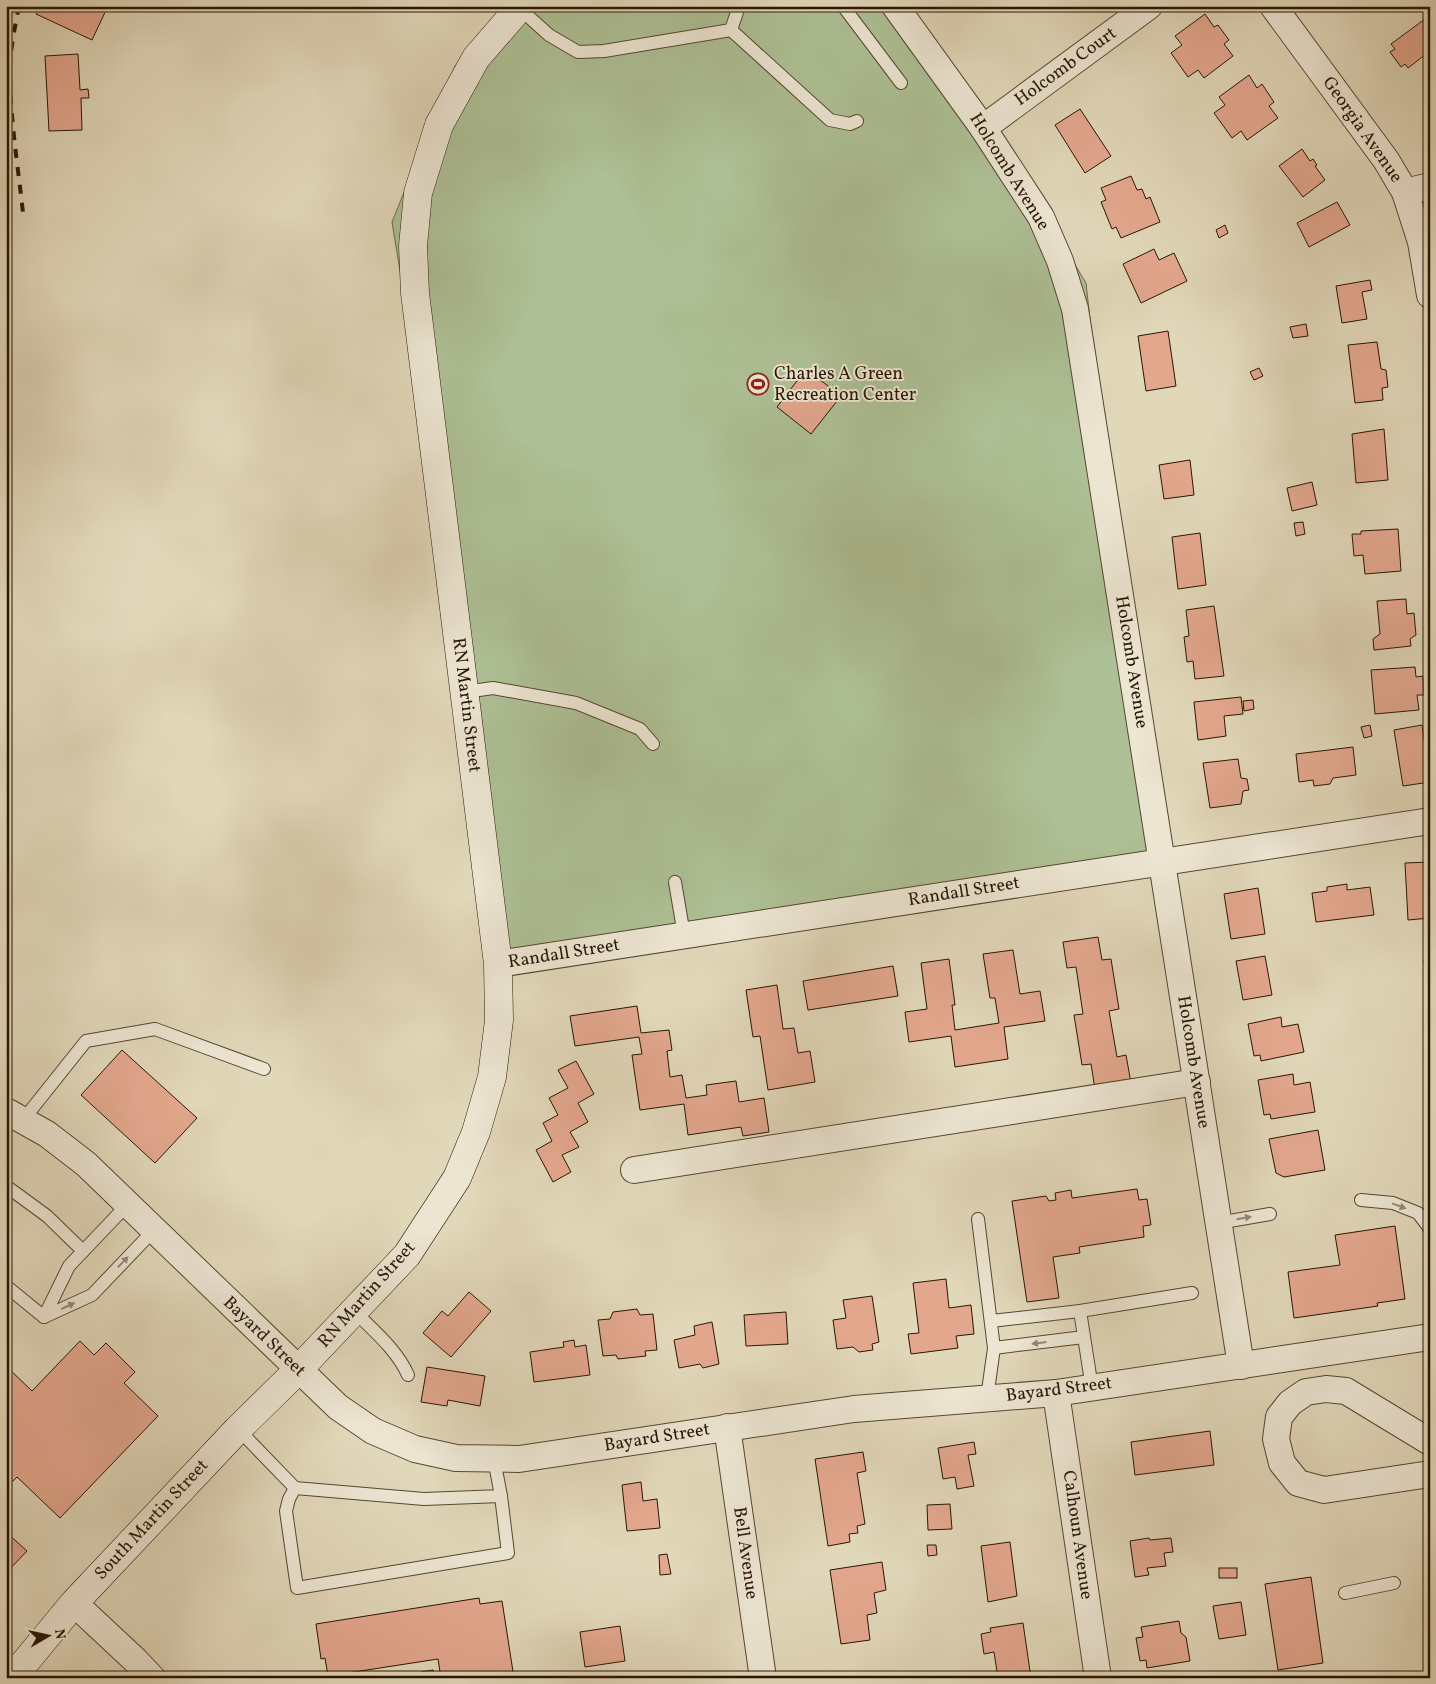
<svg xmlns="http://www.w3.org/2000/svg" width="1436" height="1684" font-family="Vollkorn,serif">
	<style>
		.green { fill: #adbf94; stroke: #6b6a4c }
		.building { fill: #e3a78e; stroke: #291603 }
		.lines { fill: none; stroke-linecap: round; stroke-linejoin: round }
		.lane-casing { stroke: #574630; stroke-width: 14 }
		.street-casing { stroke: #574630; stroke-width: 28 }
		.secondary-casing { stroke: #291603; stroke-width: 29 }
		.lane { stroke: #ece5d2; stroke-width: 12 }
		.street { stroke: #ece5d2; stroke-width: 26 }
		.secondary { stroke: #ece5d2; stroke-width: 28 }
		.rail { stroke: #291603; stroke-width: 4; stroke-dasharray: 9 9; stroke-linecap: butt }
		.oneway { fill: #948875 }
		.labels { text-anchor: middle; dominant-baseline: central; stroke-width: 4; stroke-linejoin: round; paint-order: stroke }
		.street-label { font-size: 18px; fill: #291603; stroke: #ece5d2 }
		.poi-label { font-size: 18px; fill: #291603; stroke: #ece5d2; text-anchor: start }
	</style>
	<rect width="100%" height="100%" fill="#e1d7b9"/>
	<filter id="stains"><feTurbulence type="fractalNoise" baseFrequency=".004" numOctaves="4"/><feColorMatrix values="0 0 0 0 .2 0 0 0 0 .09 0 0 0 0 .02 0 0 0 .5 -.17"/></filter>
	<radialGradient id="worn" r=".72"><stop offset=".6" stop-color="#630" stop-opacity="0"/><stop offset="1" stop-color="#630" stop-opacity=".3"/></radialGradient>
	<!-- green -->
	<polygon class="green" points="510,6 894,6 967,84 1086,283 1149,854 496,960 457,618 392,222 455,66"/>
	<!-- building -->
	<g class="building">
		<polygon points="40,6 108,6 92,40 36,14"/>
		<polygon points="1205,14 1214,27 1218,25 1229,40 1224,44 1233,56 1204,78 1198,70 1188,77 1171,53 1182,45 1175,36"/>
		<polygon points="1425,19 1430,25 1430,51 1408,68 1405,64 1401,67 1390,52 1395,49 1391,44"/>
		<polygon points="78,54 80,90 88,89 89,98 81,98 82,130 49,131 45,56"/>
		<polygon points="1249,75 1257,88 1262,84 1274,102 1269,106 1278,118 1247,140 1241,131 1232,138 1214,113 1225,105 1219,97"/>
		<polygon points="1080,109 1111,156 1085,173 1055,125"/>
		<polygon points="1302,149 1310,161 1313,159 1317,165 1315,166 1325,180 1303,197 1279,166"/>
		<polygon points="1131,176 1137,190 1142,189 1146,199 1150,197 1160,222 1121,238 1116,227 1112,229 1101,202 1106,200 1101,188"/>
		<polygon points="1337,202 1350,225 1309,247 1297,223"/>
		<polygon points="1225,225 1228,233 1219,238 1216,230"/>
		<polygon points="1154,249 1159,260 1174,253 1187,281 1141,303 1123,264"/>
		<polygon points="1370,280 1372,290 1362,292 1367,319 1342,323 1336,286"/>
		<polygon points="1306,324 1308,336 1293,338 1290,327"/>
		<polygon points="1168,331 1176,386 1146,391 1138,336"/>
		<polygon points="1377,342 1381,369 1386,370 1388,387 1382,388 1383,400 1355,403 1348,345"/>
		<polygon points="1259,368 1263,376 1254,380 1250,372"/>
		<polygon points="806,369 841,396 811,434 777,407"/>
		<polygon points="1384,429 1388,480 1356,483 1352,434"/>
		<polygon points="1190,460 1194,495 1164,499 1159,465"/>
		<polygon points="1312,482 1317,505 1292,511 1287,488"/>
		<polygon points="1303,522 1305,534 1296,536 1294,523"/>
		<polygon points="1398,529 1401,571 1365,574 1363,555 1354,556 1352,534 1361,534 1361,531"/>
		<polygon points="1200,533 1206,585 1178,589 1172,537"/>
		<polygon points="1406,599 1407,614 1414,613 1416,635 1410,639 1411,646 1374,650 1373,639 1380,634 1377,601"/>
		<polygon points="1214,606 1224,676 1195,679 1193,661 1187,662 1184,637 1189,636 1186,610"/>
		<polygon points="1415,667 1416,677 1423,676 1424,695 1417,695 1419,710 1375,714 1371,670"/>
		<polygon points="1241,697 1243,714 1224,716 1226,736 1198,740 1194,702"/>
		<polygon points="1253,700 1254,709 1244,711 1243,701"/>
		<polygon points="1370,725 1372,736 1364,738 1361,727"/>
		<polygon points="1422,725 1425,746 1430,745 1430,782 1403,786 1394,730"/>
		<polygon points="1353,747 1356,775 1333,778 1330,784 1314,786 1313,780 1299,782 1296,754"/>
		<polygon points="1238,759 1241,778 1247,779 1249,790 1243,791 1241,804 1210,808 1203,763"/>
		<polygon points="1430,862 1430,918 1408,920 1405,863"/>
		<polygon points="1347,884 1347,890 1370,887 1374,915 1316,922 1312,893 1327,891 1327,887"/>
		<polygon points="1258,888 1265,934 1231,939 1224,894"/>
		<polygon points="1098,937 1102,960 1111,959 1119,1009 1109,1011 1117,1057 1126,1055 1131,1083 1095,1089 1091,1064 1082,1065 1074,1015 1083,1014 1076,967 1067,968 1063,942"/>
		<polygon points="1013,950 1020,994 1040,991 1045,1021 1004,1027 1008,1059 955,1067 951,1036 909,1042 905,1012 927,1009 921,963 949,959 955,1005 952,1005 955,1030 999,1023 995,998 990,998 983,954"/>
		<polygon points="1265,956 1272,995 1243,1000 1236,961"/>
		<polygon points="1430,959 1430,1007 1424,960"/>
		<polygon points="893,966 898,996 808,1010 803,981"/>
		<polygon points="777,985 783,1029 794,1028 798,1053 810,1051 815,1082 768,1090 760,1036 753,1037 746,990"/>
		<polygon points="637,1006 641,1033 669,1030 672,1050 667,1051 670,1077 682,1075 686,1098 707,1095 706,1085 736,1081 739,1102 764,1098 769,1132 743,1136 741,1127 688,1135 684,1104 640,1110 632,1055 642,1054 639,1037 575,1046 570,1016"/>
		<polygon points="1281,1017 1282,1027 1298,1024 1304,1052 1261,1061 1260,1055 1254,1056 1248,1024"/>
		<polygon points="122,1050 197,1118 155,1163 81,1095"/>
		<polygon points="576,1061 594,1094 578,1103 588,1122 570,1132 579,1147 562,1155 571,1172 553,1182 536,1150 552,1141 543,1123 558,1115 549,1098 568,1088 558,1070"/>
		<polygon points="1293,1074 1294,1085 1310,1082 1315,1112 1271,1119 1270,1114 1264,1115 1258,1080"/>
		<polygon points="1318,1130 1325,1170 1284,1177 1276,1173 1269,1139"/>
		<polygon points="1137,1189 1139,1200 1147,1199 1151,1225 1143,1226 1144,1237 1079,1247 1080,1253 1053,1257 1059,1298 1027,1302 1012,1201 1046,1196 1049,1201 1056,1200 1055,1193 1071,1190 1072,1198"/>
		<polygon points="1395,1226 1405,1299 1377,1303 1378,1306 1294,1318 1288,1272 1340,1265 1335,1235"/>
		<polygon points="946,1279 949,1308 971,1305 974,1334 956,1336 958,1348 911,1354 908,1334 919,1333 913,1283"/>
		<polygon points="469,1292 491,1311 451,1357 423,1333 442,1311 448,1316"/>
		<polygon points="872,1296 879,1342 872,1344 873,1350 859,1352 853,1347 837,1349 833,1320 846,1318 843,1300"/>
		<polygon points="637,1309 640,1315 653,1314 657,1350 645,1351 646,1356 618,1359 616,1355 603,1356 598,1320 610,1319 613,1312"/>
		<polygon points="786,1312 788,1344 746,1346 744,1315"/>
		<polygon points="712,1322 719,1364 703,1368 700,1364 679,1368 674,1340 695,1335 694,1326"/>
		<polygon points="574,1340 575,1347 586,1345 590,1375 534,1382 530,1352 564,1347 563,1342"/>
		<polygon points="80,1341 94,1355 106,1343 135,1372 124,1383 158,1416 60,1518 17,1477 8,1486 6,1484 6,1366 32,1391"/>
		<polygon points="427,1367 485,1376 480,1406 448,1400 447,1406 421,1402"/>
		<polygon points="1210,1431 1214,1465 1135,1475 1131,1442"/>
		<polygon points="974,1442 976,1454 968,1455 974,1486 957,1489 955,1477 943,1479 938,1448"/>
		<polygon points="863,1452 866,1471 857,1473 865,1524 857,1526 858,1533 849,1534 850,1542 828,1546 815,1459"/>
		<polygon points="641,1482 643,1501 657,1499 660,1528 627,1531 622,1485"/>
		<polygon points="950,1504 952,1529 928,1530 927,1505"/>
		<polygon points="6,1532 27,1551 6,1573"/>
		<polygon points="1149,1538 1150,1540 1171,1538 1173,1552 1164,1553 1166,1566 1147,1568 1149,1575 1135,1577 1130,1541"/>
		<polygon points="1010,1542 1017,1596 988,1602 981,1546"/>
		<polygon points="927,1545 936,1545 937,1555 928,1556"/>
		<polygon points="667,1554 671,1574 660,1575 659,1555"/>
		<polygon points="882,1562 886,1590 874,1593 877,1613 867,1615 870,1640 841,1644 830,1570"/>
		<rect x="1219" y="1568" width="18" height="10"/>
		<polygon points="1311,1577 1323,1663 1278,1670 1265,1584"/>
		<polygon points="479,1598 480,1604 502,1601 514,1678 441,1678 438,1659 328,1676 325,1658 321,1659 316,1624"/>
		<polygon points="1241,1602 1246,1635 1219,1639 1213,1606"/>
		<polygon points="1179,1621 1181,1633 1186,1637 1190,1661 1147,1668 1146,1660 1140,1661 1136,1638 1143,1637 1141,1627"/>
		<polygon points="1023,1623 1031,1678 998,1678 994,1652 984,1654 981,1634 991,1632 990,1628"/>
		<polygon points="620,1626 625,1661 585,1667 580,1632"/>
		<polygon points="433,1670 434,1678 422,1678 421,1672"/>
	</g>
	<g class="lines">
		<!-- lane casing -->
		<g class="lane-casing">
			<g id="lane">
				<polyline points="843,6 901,83"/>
				<polyline points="519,8 549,35 578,52 604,51 731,30 830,120 850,124 857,121"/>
				<polyline points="731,30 737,12 735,6"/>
				<polyline points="465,692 493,688 576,703 640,729 653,744"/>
				<polyline points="675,882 684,935"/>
				<polyline points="23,1120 86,1041 155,1029 264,1069"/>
				<polyline points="6,1186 47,1216 83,1251"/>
				<polyline points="1361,1200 1393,1203 1418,1213 1430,1229"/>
				<polyline points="128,1204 69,1266 44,1317 92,1295 154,1230"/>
				<polyline points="978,1219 994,1348 987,1398"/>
				<polyline points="1218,1223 1270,1214"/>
				<polyline points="6,1286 44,1317"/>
				<path d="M354 1311C374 1331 397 1350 408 1375"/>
				<polyline points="1080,1311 1092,1388"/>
				<polyline points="991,1321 1080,1311 1192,1293"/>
				<polyline points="994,1348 1084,1337"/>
				<polyline points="238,1429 295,1488 424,1499 501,1496 494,1459"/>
				<polyline points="295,1488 289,1499 286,1511 297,1588 508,1553 501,1496"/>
				<polyline points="1345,1593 1394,1583"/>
			</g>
		</g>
		<!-- street casing -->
		<g class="street-casing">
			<g id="street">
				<polyline points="895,6 983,128 1041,217 1060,261 1075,309 1241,1366"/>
				<polyline points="1273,6 1386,160 1405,192 1421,242 1430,295"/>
				<polyline points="983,128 1149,6"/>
				<polyline points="1405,192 1430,186"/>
				<polyline points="498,964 1430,821"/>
				<polyline points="6,1111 47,1134 86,1164 338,1407 373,1431 415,1449 456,1458 519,1459 854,1409 1056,1393 1430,1337"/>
				<polyline points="634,1170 1197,1082"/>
				<polyline points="1056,1393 1098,1678"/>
				<polyline points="727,1427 763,1678"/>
				<polyline points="1430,1442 1346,1391 1326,1389 1306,1392 1290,1403 1279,1417 1276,1439 1282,1463 1298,1483 1324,1490 1430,1474"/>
				<polyline points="74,1603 135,1660 152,1678"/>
			</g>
		</g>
		<!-- secondary casing -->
		<g class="secondary-casing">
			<polyline id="secondary" points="15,1678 22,1666 74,1603 238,1429 298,1370 407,1255 457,1178 476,1132 492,1077 499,1020 498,964 415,293 413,246 418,193 439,125 476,58 521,6"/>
		</g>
		<!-- lane -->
		<use href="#lane" class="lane"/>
		<!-- street -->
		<use href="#street" class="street"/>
		<!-- secondary -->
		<use href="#secondary" class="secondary"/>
		<!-- rail -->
		<path class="rail" d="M19 6C15 27 10 49 10 71 10 119 18 166 23 213"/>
	</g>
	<!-- one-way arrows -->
	<defs><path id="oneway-solid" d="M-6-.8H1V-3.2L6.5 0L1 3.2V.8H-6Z" transform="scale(1.25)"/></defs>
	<g class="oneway">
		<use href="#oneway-solid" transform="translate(1399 1206) rotate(20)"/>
		<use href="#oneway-solid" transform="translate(1244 1218) rotate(-10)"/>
		<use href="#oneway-solid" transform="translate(123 1262) rotate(-46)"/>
		<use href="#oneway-solid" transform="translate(68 1306) rotate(-25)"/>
		<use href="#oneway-solid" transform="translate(1039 1343) rotate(173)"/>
	</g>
	<!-- icons -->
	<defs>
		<g id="stadium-ring" transform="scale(1.125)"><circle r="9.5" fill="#ece5d2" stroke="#8f2418" stroke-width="1.5"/><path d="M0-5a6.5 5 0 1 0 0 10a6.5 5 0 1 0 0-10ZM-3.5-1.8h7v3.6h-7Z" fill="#8f2418"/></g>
	</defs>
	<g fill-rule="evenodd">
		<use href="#stadium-ring" x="758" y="384"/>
	</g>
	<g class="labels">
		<!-- street labels -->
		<g class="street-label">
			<text transform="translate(1066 67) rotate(-36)">Holcomb Court</text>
			<text transform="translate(1362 130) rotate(55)">Georgia Avenue</text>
			<text transform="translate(1009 172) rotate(58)">Holcomb Avenue</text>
			<text transform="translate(1131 662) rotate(81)">Holcomb Avenue</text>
			<text transform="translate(466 705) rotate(83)">RN Martin Street</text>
			<text transform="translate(964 892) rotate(-9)">Randall Street</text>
			<text transform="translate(564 954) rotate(-9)">Randall Street</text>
			<text transform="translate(1193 1062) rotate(81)">Holcomb Avenue</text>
			<text transform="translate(367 1295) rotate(-48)">RN Martin Street</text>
			<text transform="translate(264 1337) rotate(44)">Bayard Street</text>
			<text transform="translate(1059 1390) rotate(-7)">Bayard Street</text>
			<text transform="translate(657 1438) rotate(-9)">Bayard Street</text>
			<text transform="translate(152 1520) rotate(-47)">South Martin Street</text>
			<text transform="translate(1077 1535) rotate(82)">Calhoun Avenue</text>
			<text transform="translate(745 1553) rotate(82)">Bell Avenue</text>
		</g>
		<!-- poi labels -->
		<g class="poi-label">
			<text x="774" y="374">Charles A Green<tspan x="774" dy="21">Recreation Center</tspan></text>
		</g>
	</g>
	<!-- margin -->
	<rect width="1436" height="1684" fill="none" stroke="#e1d7b9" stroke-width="25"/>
	<rect x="8" y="8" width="1421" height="1669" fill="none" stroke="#291603" stroke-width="2.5"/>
	<rect x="12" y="12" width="1411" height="1659" fill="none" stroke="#291603"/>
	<!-- north arrow -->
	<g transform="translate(48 1636) rotate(81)" stroke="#ece5d2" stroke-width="4" paint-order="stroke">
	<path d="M0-4L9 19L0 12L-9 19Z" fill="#291603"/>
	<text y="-8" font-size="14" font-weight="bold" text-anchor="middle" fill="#291603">N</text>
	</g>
	<rect width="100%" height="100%" filter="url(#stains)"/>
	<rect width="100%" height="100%" fill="url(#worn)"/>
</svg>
